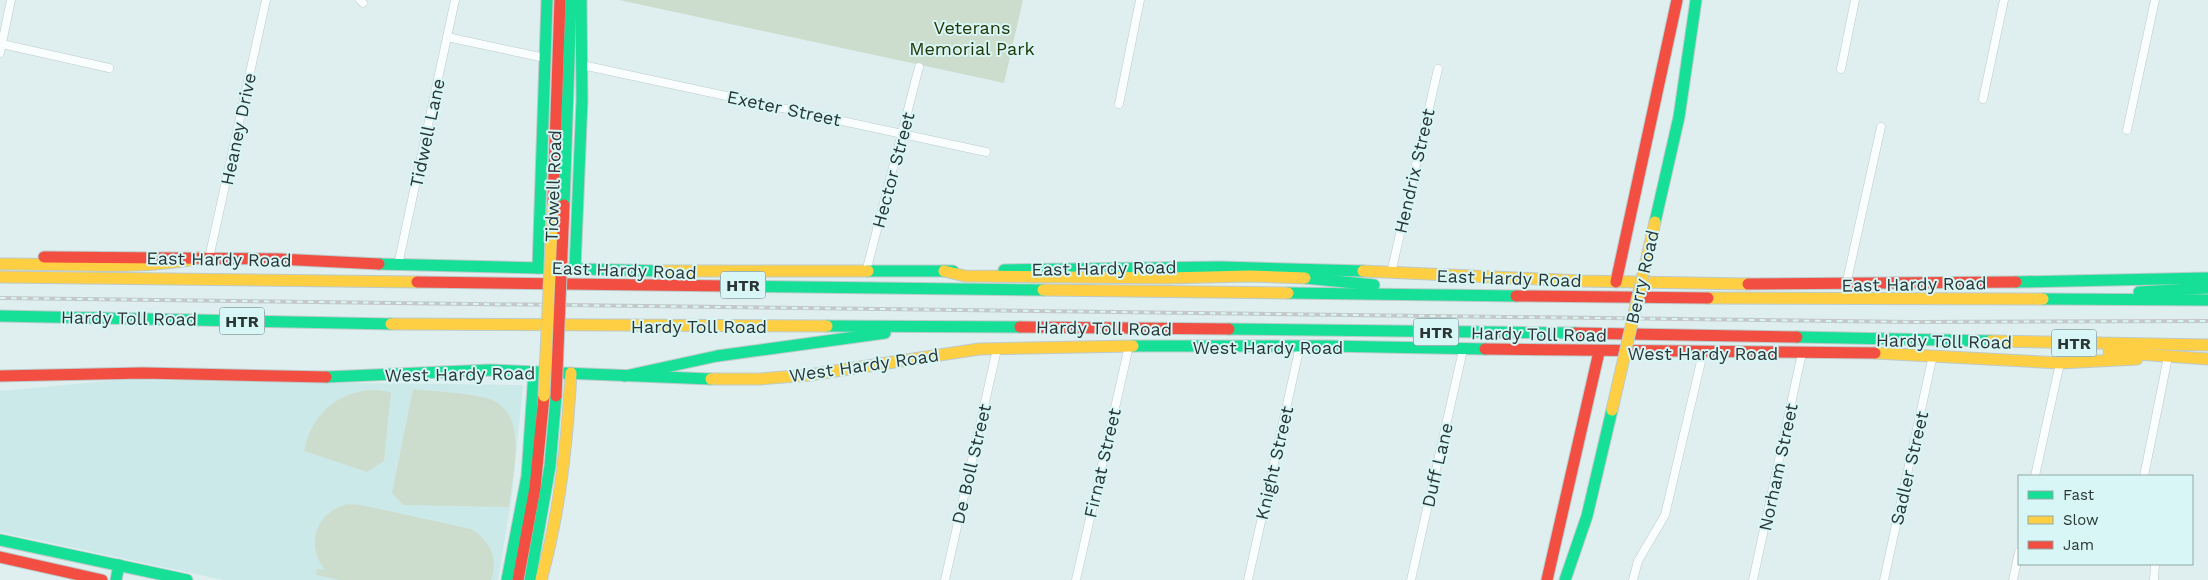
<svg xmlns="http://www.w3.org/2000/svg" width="2208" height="580" font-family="'Work Sans',sans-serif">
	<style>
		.built { fill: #cce9e9 }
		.green { fill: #cdddcd }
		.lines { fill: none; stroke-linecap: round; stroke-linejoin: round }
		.street-casing { stroke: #bdcaca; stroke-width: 9 }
		.fast-casing { stroke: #bdcaca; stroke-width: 13 }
		.slow-casing { stroke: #bdcaca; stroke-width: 13 }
		.jam-casing { stroke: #bdcaca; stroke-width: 13 }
		.street { stroke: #fafdfd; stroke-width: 8 }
		.fast { stroke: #16e098; stroke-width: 11 }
		.slow { stroke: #ffcf43; stroke-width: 11 }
		.jam { stroke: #f24e42; stroke-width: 11 }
		.rail-casing { stroke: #c4c8c8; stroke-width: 4 }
		.rail { stroke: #d8f6f5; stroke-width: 2; stroke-dasharray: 5.5; stroke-linecap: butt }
		.slow-bridge-casing { stroke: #bdcaca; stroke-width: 13; stroke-linecap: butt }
		.jam-bridge-casing { stroke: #bdcaca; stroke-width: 13; stroke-linecap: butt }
		.slow-bridge { stroke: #ffcf43; stroke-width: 11 }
		.jam-bridge { stroke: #f24e42; stroke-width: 11 }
		.labels { text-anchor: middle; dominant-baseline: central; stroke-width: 4; stroke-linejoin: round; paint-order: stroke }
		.shield { fill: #d8f6f5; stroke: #5e706f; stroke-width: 1 }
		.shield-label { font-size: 16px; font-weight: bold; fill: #2a3635 }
		.park-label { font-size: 18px; fill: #223606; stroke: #d8f6f5 }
		.street-label { font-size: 18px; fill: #2a3635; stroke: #d8f6f5 }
	</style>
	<rect width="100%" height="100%" fill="#dfefef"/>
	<!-- built -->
	<polygon class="built" points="118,380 523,385 512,495 498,580 223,580 0,532 0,391"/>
	<!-- green -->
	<g class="green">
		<polygon points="619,0 1023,0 1004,83"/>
		<path d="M413 389C437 392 463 392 486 398 531 409 512 474 509 507L403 505 392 493Z"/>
		<path d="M376 390 391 392 384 461 367 472 304 451C311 414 339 390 376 390Z"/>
		<path d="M347 504 361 505 471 529C490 540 499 559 491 580H340L316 575 317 569 325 570C305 545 316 512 347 504Z"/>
	</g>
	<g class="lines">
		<!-- street casing -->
		<g class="street-casing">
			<g id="street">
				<polyline points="360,0 363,3"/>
				<polyline points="447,37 545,58"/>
				<polyline points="2,44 109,68"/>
				<polyline points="0,53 11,0"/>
				<polyline points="582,65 986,152"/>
				<polyline points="1841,69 1855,0"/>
				<polyline points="1983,99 2004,0"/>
				<polyline points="1119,104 1140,0"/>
				<polyline points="2127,130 2155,0"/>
				<polyline points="209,258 266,0"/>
				<polyline points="398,265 455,0"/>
				<polyline points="866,272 919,67"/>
				<polyline points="1391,273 1438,69"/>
				<polyline points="1846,285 1881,127"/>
				<polyline points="2035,476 2060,363"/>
				<polyline points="2144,476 2168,357"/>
				<polyline points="945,580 997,349"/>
				<polyline points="1076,580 1129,346"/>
				<polyline points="1248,580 1300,346"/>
				<polyline points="1411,580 1463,350"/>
				<polyline points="1633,580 1638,561 1665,515 1703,353"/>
				<polyline points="1753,580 1802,353"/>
				<polyline points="1884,580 1933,355"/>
				<polyline points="2013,580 2019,552"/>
				<polyline points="2154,580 2155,564"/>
			</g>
		</g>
		<!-- fast casing -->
		<g class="fast-casing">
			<g id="fast">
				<polyline points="564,205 571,0"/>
				<polyline points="1655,222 1679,117 1696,0"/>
				<polyline points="379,264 660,271"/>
				<polyline points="538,268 547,0"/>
				<polyline points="575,268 582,100 581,0"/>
				<polyline points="1004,270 1220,267 1363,271"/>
				<polyline points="868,271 953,271"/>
				<polyline points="1305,278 1374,285"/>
				<polyline points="2016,282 2208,278"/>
				<polyline points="729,286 1043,290"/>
				<polyline points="2139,292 2208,288"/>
				<polyline points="1288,293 1516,296"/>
				<polyline points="2043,299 2208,300"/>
				<polyline points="0,316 391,324"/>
				<polyline points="827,326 1020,327"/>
				<polyline points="1229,329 1575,333"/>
				<polyline points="1797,337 1991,341"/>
				<polyline points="1133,346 1326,346 1485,349"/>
				<polyline points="625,376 717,356 885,333"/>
				<polyline points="326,377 489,370 711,379"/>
				<polyline points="0,540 187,580"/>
				<polyline points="116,580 119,565"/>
				<polyline points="507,580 527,476 534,372"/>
				<polyline points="530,580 550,466 556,396"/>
				<polyline points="1565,580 1587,516 1612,410"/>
			</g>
		</g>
		<!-- slow casing -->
		<g class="slow-casing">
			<g id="slow">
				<path d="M0 264C67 263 134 271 200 258"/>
				<polyline points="660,271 868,271"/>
				<polyline points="944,271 965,276 1168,278 1250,276 1305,278"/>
				<polyline points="1363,271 1582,281 1748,284"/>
				<polyline points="0,277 417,282"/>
				<polyline points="1043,290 1288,293"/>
				<polyline points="1708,298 2043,299"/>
				<polyline points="391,324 827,326"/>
				<polyline points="1991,341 2208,345"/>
				<polyline points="2109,352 2208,359"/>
				<polyline points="1875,353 2060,363 2137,359"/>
				<polyline points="711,379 760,379 809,375 979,349 1133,346"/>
				<path d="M541 580C560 512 567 443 571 373"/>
			</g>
		</g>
		<!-- jam casing -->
		<g class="jam-casing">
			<g id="jam">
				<polyline points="553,204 560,0"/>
				<polyline points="44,257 278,259 379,264"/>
				<polyline points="417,282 729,286"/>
				<polyline points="1616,282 1677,0"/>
				<polyline points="1748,284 2016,282"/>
				<polyline points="1516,296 1708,298"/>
				<polyline points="1020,327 1229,329"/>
				<polyline points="1575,333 1797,337"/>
				<polyline points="1485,349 1875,353"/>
				<polyline points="0,376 143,373 326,377"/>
				<polyline points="0,557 102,580"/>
				<polyline points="518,580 535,488 544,396"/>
				<polyline points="1547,580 1599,352"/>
			</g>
		</g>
		<!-- street -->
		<use href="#street" class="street"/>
		<!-- fast -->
		<use href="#fast" class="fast"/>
		<!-- slow -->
		<use href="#slow" class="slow"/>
		<!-- jam -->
		<use href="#jam" class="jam"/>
		<!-- rail casing -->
		<g class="rail-casing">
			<polyline id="rail" points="0,298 1913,322 2208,321"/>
		</g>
		<!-- rail -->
		<use href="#rail" class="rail"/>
		<!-- slow-bridge casing -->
		<g class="slow-bridge-casing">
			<g id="slow-bridge">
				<polyline points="544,396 553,204"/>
				<polyline points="1612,410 1655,222"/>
			</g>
		</g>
		<!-- jam-bridge casing -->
		<g class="jam-bridge-casing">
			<polyline id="jam-bridge" points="556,396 564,205"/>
		</g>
		<!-- slow-bridge -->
		<use href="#slow-bridge" class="slow-bridge"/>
		<!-- jam-bridge -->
		<use href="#jam-bridge" class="jam-bridge"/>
	</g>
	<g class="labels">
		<!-- shield labels -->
		<g class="shield">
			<rect x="720.5" y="271.5" width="45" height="27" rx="4"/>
			<rect x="219.5" y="307.5" width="45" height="27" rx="4"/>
			<rect x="1413.5" y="318.5" width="45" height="27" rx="4"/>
			<rect x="2051.5" y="329.5" width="45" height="27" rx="4"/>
		</g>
		<g class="shield-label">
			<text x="743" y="285">HTR</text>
			<text x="242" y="321">HTR</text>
			<text x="1436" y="332">HTR</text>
			<text x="2074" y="343">HTR</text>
		</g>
		<!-- park labels -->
		<g class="park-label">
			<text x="972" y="27">Veterans<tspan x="972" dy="21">Memorial Park</tspan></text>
		</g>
		<!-- street labels -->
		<g class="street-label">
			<text transform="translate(784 108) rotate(12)">Exeter Street</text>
			<text transform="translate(238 129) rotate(-78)">Heaney Drive</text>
			<text transform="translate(427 133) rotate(-78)">Tidwell Lane</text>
			<text transform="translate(893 170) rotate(-75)">Hector Street</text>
			<text transform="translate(1414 171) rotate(-77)">Hendrix Street</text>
			<text transform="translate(553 186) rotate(-88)">Tidwell Road</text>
			<text transform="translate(219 259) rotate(1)">East Hardy Road</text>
			<text transform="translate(1104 268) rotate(-1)">East Hardy Road</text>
			<text transform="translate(624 270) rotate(2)">East Hardy Road</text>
			<text transform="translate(1642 277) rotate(-77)">Berry Road</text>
			<text transform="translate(1509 278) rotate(2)">East Hardy Road</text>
			<text transform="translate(1914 284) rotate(-1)">East Hardy Road</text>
			<text transform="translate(129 318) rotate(1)">Hardy Toll Road</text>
			<text x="699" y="326">Hardy Toll Road</text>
			<text transform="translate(1104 328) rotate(1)">Hardy Toll Road</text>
			<text transform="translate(1539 334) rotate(1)">Hardy Toll Road</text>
			<text transform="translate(1944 341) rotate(1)">Hardy Toll Road</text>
			<text x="1268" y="347">West Hardy Road</text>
			<text x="1703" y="353">West Hardy Road</text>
			<text transform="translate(864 365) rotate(-8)">West Hardy Road</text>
			<text transform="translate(460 374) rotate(-1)">West Hardy Road</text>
			<text transform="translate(1102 463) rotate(-77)">Firnat Street</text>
			<text transform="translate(1274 463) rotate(-77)">Knight Street</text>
			<text transform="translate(971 464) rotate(-77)">De Boll Street</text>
			<text transform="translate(1437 465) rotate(-77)">Duff Lane</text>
			<text transform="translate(1778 467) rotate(-78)">Norham Street</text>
			<text transform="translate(1909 468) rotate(-77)">Sadler Street</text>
		</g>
	</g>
	<!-- legend -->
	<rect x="2018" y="475" width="175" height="90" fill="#d8f6f5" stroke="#92a9a8"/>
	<rect x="2028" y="491" width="25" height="8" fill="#16e098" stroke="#92a9a8"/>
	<text x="2063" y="500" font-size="15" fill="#2a3635">Fast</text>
	<rect x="2028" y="516" width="25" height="8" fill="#ffcf43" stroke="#92a9a8"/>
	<text x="2063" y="525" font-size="15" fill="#2a3635">Slow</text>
	<rect x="2028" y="541" width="25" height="8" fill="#f24e42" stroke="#92a9a8"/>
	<text x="2063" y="550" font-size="15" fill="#2a3635">Jam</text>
</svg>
